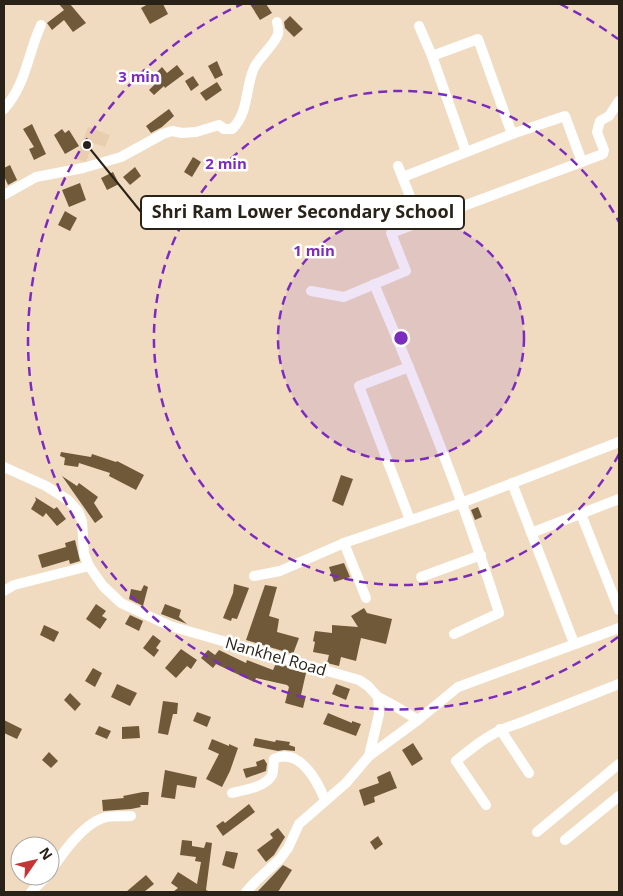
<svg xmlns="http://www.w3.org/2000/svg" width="623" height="896" font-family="'Open Sans',sans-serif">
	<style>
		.built { fill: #e8ceaf }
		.building { fill: #705938 }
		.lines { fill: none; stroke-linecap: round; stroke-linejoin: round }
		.street { stroke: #fff; stroke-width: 10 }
		.ring { fill: none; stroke: #7b2cbf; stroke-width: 2.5; stroke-dasharray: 9 6 }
		.labels { text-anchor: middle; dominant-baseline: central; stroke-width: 5; stroke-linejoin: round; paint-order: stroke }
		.street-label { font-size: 16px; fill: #292218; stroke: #fff }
		.centre { fill: #7b2cbf; stroke: #fff; stroke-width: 2.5 }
		.ring-label { font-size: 15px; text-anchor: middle; font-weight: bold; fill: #7b2cbf; stroke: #fff; stroke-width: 5; stroke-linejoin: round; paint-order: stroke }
		.leader { fill: none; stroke: #292218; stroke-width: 2 }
		.callout-dot { fill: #292218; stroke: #fff; stroke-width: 2 }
		.callout { fill: #fff; stroke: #292218; stroke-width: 2 }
		.callout-label { font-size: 18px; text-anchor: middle; font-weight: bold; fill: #292218 }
	</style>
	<rect width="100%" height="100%" fill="#f0dbc1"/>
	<!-- built -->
	<polygon class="built" points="88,127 110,135 105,147 93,143 86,162 76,159"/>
	<!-- building -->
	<g class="building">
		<polygon points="59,4 70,4 86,23 73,32 64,20 52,30 47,23 64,10"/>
		<polygon points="148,4 163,4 168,14 150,24 141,8"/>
		<polygon points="250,4 266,4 272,13 260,20"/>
		<polygon points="290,16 303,29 294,37 285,28 284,22"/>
		<polygon points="217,61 223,75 215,79 208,66"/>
		<polygon points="177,65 184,74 165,88 164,86 154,95 149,90 159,80 154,75 162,67 167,73"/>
		<polygon points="193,76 199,85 191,91 185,81"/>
		<polygon points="217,82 222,90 206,101 200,93"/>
		<polygon points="169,109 174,116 162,127 151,133 146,126"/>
		<polygon points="32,124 46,154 34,160 29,149 34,147 23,129"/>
		<polygon points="62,129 65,133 69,130 79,146 65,154 54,135"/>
		<polygon points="193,157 201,162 192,177 184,172"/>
		<polygon points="10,165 17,180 8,185 4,176 4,168"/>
		<polygon points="135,167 141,176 130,185 123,177"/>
		<polygon points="113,172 119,184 107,190 101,178"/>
		<polygon points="80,183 86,200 69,207 62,190"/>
		<polygon points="65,211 77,218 70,231 58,225"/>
		<polygon points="61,452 91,457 92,454 116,462 117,461 144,475 136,490 109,476 110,473 79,463 78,467 64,465 65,458 60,456"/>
		<polygon points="341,475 353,479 343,506 332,501"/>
		<polygon points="62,476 77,486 79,483 98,497 94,503 103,517 95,523"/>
		<polygon points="35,497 54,509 57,507 66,519 57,526 46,513 43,517 31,509 36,500"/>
		<polygon points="478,507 482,517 475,520 471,510"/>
		<polygon points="75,540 80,561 70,564 69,560 42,568 38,555 66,547 65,543"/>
		<polygon points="344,563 350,577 334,582 329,567"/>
		<polygon points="234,584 249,588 237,619 232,618 231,621 223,618 233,593"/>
		<polygon points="144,585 148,587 143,606 129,599 131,589 141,591"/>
		<polygon points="265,585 277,587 269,616 279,619 277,632 299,638 293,654 246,640"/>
		<polygon points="96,604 106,611 102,616 107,619 100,629 86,619"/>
		<polygon points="165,604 181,610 179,617 187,624 161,614"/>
		<polygon points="364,608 367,613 392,619 386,644 361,638 356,661 341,657 339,666 327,663 329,655 313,652 315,642 313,641 315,631 332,633 332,625 358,627 351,616"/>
		<polygon points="130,615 143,621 139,631 125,624"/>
		<polygon points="44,625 59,632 54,642 40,635"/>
		<polygon points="153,635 161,641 156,648 159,650 154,657 143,648"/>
		<polygon points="181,649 197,660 191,669 187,666 176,678 165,668"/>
		<polygon points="208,650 215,655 219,650 246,663 247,660 273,670 276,663 290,667 289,669 306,673 301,695 306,696 303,708 285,703 289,687 287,685 256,678 254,682 216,664 213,668 201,658"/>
		<polygon points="93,668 102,673 95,687 85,681"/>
		<polygon points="117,684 137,693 130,706 111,697"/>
		<polygon points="336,684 350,689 346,700 332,694"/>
		<polygon points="70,693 81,704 75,711 64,700"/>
		<polygon points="163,701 178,703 177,714 173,714 168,735 158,733"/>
		<polygon points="197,712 211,717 207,727 193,721"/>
		<polygon points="328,713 352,723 352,721 361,724 356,736 323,724"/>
		<polygon points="4,720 22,729 17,739 4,733"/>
		<polygon points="99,726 111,731 107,739 95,734"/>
		<polygon points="139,726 140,738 122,739 122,727"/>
		<polygon points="255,738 275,742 276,740 290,742 289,745 295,747 295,751 284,750 278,751 253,746"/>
		<polygon points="212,739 229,746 229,744 238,748 230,771 222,787 206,779 219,754 208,749"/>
		<polygon points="413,743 423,759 412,766 402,750"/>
		<polygon points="49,752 58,761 51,768 42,760"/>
		<polygon points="264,759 267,764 266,771 246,778 243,769 257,766 256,762"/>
		<polygon points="165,770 197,777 195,788 177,785 175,799 161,797"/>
		<polygon points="390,771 397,788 374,797 375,802 364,806 359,790 379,783 377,777"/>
		<polygon points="143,792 149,792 148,805 140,805 141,807 131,809 103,811 102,800 124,798 123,796"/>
		<polygon points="249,804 255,812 223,836 216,826 223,821 225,823"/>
		<polygon points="278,828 285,837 274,855 266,862 257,850 273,838 270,834"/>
		<polygon points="378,836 383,844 375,850 370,842"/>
		<polygon points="182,840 192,841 192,846 204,848 206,842 212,843 206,890 210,892 173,892 178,888 171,883 178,872 197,884 201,862 195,861 196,857 180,855"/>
		<polygon points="226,851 238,853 234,869 222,865"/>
		<polygon points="283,865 292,870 278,892 257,892"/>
		<polygon points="146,875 154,884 144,892 126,892"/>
	</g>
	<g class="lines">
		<!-- street -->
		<g class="street">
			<polyline points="419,26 432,56 466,152"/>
			<polyline points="432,56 478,39 512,134"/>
			<path d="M4 109C26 85 28 53 41 25"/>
			<polyline points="398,166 420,222"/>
			<polyline points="403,177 512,134 565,116 582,162"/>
			<path d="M4 195 36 177 83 168 121 157 163 134 172 131 182 133 196 132 219 125 224 129H232C249 113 245 88 254 68 259 57 276 43 278 34 279 30 278 26 277 22"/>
			<path d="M374 284C420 392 464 501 499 613L454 634"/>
			<polyline points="311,291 344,297 406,271 391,233 603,154 604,150 597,132 600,121 609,116 619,101"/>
			<polyline points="409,367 359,386 410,520"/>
			<polyline points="4,467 46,486 68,500 78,511 82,521 84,554 89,566 103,586 121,603 170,626 359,680 368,686 378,697 379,714 369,756 346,783 299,824 288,848 279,860 257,880 246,892"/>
			<polyline points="512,483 574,643"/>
			<polyline points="581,514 619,610"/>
			<polyline points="531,533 619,499"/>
			<polyline points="344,543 366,598"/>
			<polyline points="254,576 280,571 344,543 461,503 619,442"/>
			<polyline points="421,577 481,555"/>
			<polyline points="4,591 14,585 89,566"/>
			<polyline points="378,697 395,706 418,720"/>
			<polyline points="500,729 529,773"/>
			<polyline points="369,756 418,720 458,687 619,628"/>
			<path d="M232 793C244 790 266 787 272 775 274 770 273 764 274 759 299 747 317 780 325 800"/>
			<path d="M486 805 456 761C477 744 491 732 517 724L619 684"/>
			<polyline points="537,832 619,764"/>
			<polyline points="565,840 619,796"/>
			<path d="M50 872C62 854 82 825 103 818 111 815 122 817 131 816"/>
			<polyline points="31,892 47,876"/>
		</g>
	</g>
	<!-- distance rings -->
	<circle cx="401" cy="338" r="123" fill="#7b2cbf" fill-opacity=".12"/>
	<g class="ring">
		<circle cx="401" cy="338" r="123"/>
		<path d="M619 454A247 247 0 1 1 619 222"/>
		<path d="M618 637A370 370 0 1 1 242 4M560 4A370 370 0 0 1 618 39"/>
	</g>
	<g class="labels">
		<!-- street labels -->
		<g class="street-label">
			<text transform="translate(276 656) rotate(16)">Nankhel Road</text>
		</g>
	</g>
	<circle cx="401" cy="338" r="8" class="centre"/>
	<g class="ring-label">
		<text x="139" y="82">3 min</text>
		<text x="226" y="169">2 min</text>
		<text x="314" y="256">1 min</text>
	</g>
	<!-- callouts -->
	<path class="leader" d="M87 145L141 212"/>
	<circle class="callout-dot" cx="87" cy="145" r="5"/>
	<rect class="callout" x="141" y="196" width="323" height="33" rx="5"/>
	<g class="callout-label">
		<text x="303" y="218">Shri Ram Lower Secondary School</text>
	</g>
	<!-- border -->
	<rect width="623" height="896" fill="none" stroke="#292218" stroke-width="10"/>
	<!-- north arrow -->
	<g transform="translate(35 861) rotate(56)"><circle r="24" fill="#ffffff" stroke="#a9a7a3"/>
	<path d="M0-4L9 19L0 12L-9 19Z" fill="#c43535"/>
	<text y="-8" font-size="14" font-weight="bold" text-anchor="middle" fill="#292218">N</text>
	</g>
</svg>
